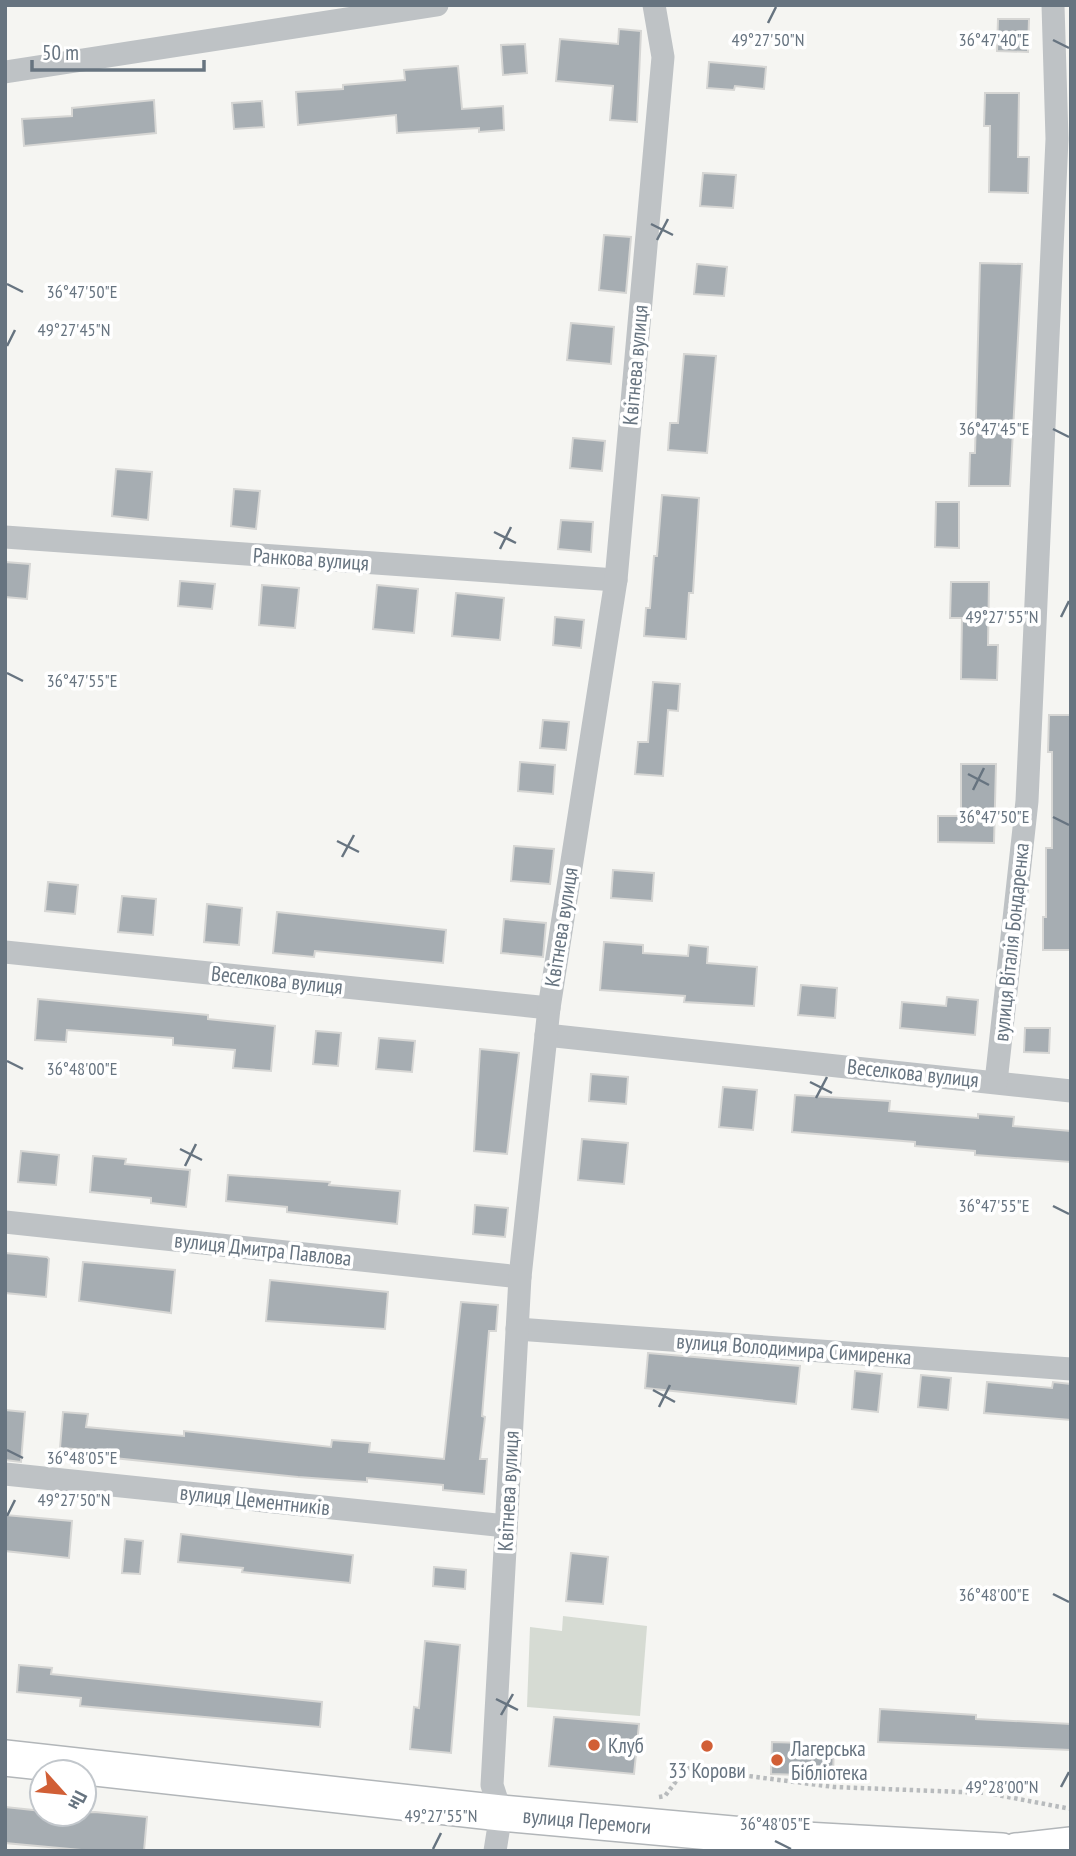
<svg xmlns="http://www.w3.org/2000/svg" width="1076" height="1856" font-family="'PT Sans Narrow',sans-serif">
	<style>
		.green { fill: #d6dbd3 }
		.building { fill: #a6adb2; stroke: #d6d6d4; stroke-width: 2 }
		.lines { fill: none; stroke-linecap: round; stroke-linejoin: round }
		.primary-casing { stroke: #b2b6b9; stroke-width: 38 }
		.path { stroke: #b8bbbd; stroke-width: 4.5; stroke-dasharray: 3.5 3.5; stroke-linecap: butt }
		.street { stroke: #bec2c5; stroke-width: 23 }
		.primary { stroke: #fff; stroke-width: 35 }
		.ticks { fill: none; stroke: #677480; stroke-width: 2.5 }
		.poi-dot { fill: #d15f36; stroke: #fff; stroke-width: 2.5 }
		.labels { text-anchor: middle; dominant-baseline: central; stroke-width: 7; stroke-linejoin: round; paint-order: stroke }
		.street-label { font-size: 21px; fill: #677480; stroke: #fff }
		.poi-label { font-size: 21px; fill: #677480; stroke: #fff; text-anchor: start }
		.ticks-label { font-size: 18px; text-anchor: middle; fill: #677480; stroke: #fff; stroke-width: 7; stroke-linejoin: round; paint-order: stroke }
	</style>
	<rect width="100%" height="100%" fill="#f5f5f2"/>
	<!-- green -->
	<polygon class="green" points="563,1616 647,1626 640,1716 527,1707 530,1627 562,1631"/>
	<!-- building -->
	<g class="building">
		<polygon points="998,19 1029,19 1028,52 997,51"/>
		<polygon points="619,29 641,31 637,122 610,120 613,86 556,81 560,39 618,44"/>
		<polygon points="525,44 527,73 503,75 501,45"/>
		<polygon points="709,62 766,67 764,89 735,86 734,90 707,88"/>
		<polygon points="458,66 462,109 503,106 504,130 479,132 479,128 397,133 396,115 298,125 296,92 343,89 343,85 405,80 404,70"/>
		<polygon points="985,93 1019,93 1018,157 1029,157 1028,193 989,192 990,126 984,126"/>
		<polygon points="154,100 156,133 24,146 22,119 72,116 72,108"/>
		<polygon points="262,101 264,127 234,129 232,103"/>
		<polygon points="703,173 736,175 733,208 700,206"/>
		<polygon points="604,235 631,237 626,293 599,290"/>
		<polygon points="980,263 1022,264 1010,486 969,486 970,453 975,453"/>
		<polygon points="697,264 727,267 724,296 694,294"/>
		<polygon points="571,323 614,327 611,364 567,360"/>
		<polygon points="684,354 716,356 707,453 668,450 670,423 678,423"/>
		<polygon points="573,438 605,441 602,471 570,468"/>
		<polygon points="116,469 152,472 148,520 112,516"/>
		<polygon points="234,489 260,491 256,529 231,526"/>
		<polygon points="662,495 699,498 693,593 689,593 686,639 644,636 646,608 650,608 654,556 657,556"/>
		<polygon points="936,502 959,502 959,548 935,547"/>
		<polygon points="561,520 593,522 591,552 558,549"/>
		<polygon points="5,562 30,564 27,599 5,597"/>
		<polygon points="180,581 215,584 212,609 178,606"/>
		<polygon points="951,582 989,582 988,645 998,645 997,680 961,679 962,618 950,618"/>
		<polygon points="262,585 299,588 295,628 259,625"/>
		<polygon points="377,585 418,589 414,633 373,629"/>
		<polygon points="456,593 504,598 500,640 452,636"/>
		<polygon points="555,617 584,620 581,648 553,645"/>
		<polygon points="653,682 680,684 678,711 668,710 663,776 635,774 638,742 648,742"/>
		<polygon points="1049,715 1071,715 1071,950 1043,950 1043,917 1046,917 1046,848 1052,848 1052,752 1048,752"/>
		<polygon points="543,720 569,722 566,750 540,748"/>
		<polygon points="520,762 555,765 553,794 518,791"/>
		<polygon points="961,764 996,764 994,843 938,842 938,816 961,816"/>
		<polygon points="514,846 554,849 550,884 511,881"/>
		<polygon points="613,870 654,873 652,901 611,898"/>
		<polygon points="48,882 78,885 75,914 45,911"/>
		<polygon points="122,896 156,899 153,935 118,932"/>
		<polygon points="207,904 242,908 239,945 204,942"/>
		<polygon points="277,912 446,930 443,963 315,951 314,957 273,953"/>
		<polygon points="504,919 546,923 543,957 501,953"/>
		<polygon points="604,942 643,945 643,953 688,956 689,945 708,947 707,963 757,967 754,1006 684,1002 685,996 600,990"/>
		<polygon points="801,985 837,988 835,1018 798,1015"/>
		<polygon points="947,997 978,1000 975,1035 900,1028 902,1002 946,1006"/>
		<polygon points="38,999 208,1015 208,1019 275,1026 271,1071 233,1068 235,1050 173,1045 173,1038 67,1030 66,1042 35,1040"/>
		<polygon points="1025,1028 1050,1028 1049,1053 1024,1052"/>
		<polygon points="316,1031 341,1033 338,1066 313,1064"/>
		<polygon points="379,1038 415,1041 412,1072 376,1069"/>
		<polygon points="480,1049 519,1053 507,1154 474,1151"/>
		<polygon points="591,1074 628,1077 626,1104 589,1101"/>
		<polygon points="723,1087 757,1090 753,1130 719,1127"/>
		<polygon points="795,1095 890,1101 889,1111 978,1118 978,1114 1014,1117 1013,1126 1071,1131 1071,1162 975,1155 975,1151 915,1146 915,1142 792,1132"/>
		<polygon points="582,1139 628,1143 624,1184 578,1180"/>
		<polygon points="21,1151 59,1155 56,1185 18,1182"/>
		<polygon points="93,1156 126,1159 125,1164 190,1170 186,1207 151,1203 151,1198 90,1192"/>
		<polygon points="228,1175 330,1182 329,1185 400,1191 397,1224 287,1212 287,1207 226,1201"/>
		<polygon points="475,1205 508,1208 505,1237 473,1234"/>
		<polygon points="5,1253 47,1257 49,1259 46,1297 5,1293"/>
		<polygon points="83,1262 175,1270 171,1313 79,1301"/>
		<polygon points="270,1280 388,1292 385,1329 266,1321"/>
		<polygon points="461,1302 498,1305 496,1331 489,1331 482,1416 485,1417 480,1459 487,1459 484,1494 443,1490 443,1485 367,1478 367,1482 298,1477 114,1458 114,1452 60,1448 63,1412 88,1414 86,1427 184,1436 184,1431 331,1447 332,1440 370,1443 369,1452 444,1459"/>
		<polygon points="648,1353 800,1366 796,1404 645,1388"/>
		<polygon points="855,1371 882,1374 878,1412 852,1409"/>
		<polygon points="921,1375 951,1378 948,1410 918,1407"/>
		<polygon points="987,1382 1052,1388 1053,1382 1071,1384 1071,1420 984,1413"/>
		<polygon points="5,1410 25,1412 21,1462 5,1460"/>
		<polygon points="5,1515 72,1521 69,1558 5,1551"/>
		<polygon points="181,1534 353,1555 350,1583 242,1572 243,1568 178,1562"/>
		<polygon points="125,1539 143,1541 140,1574 122,1573"/>
		<polygon points="571,1553 608,1557 603,1604 566,1601"/>
		<polygon points="434,1567 466,1570 465,1589 433,1586"/>
		<polygon points="425,1641 460,1645 451,1753 410,1749 414,1707 419,1708"/>
		<polygon points="19,1665 52,1668 51,1674 322,1702 320,1727 80,1706 81,1698 17,1692"/>
		<polygon points="880,1709 976,1715 976,1719 1071,1724 1071,1750 878,1742"/>
		<polygon points="554,1717 639,1724 634,1774 549,1766"/>
		<polygon points="772,1742 834,1744 833,1776 771,1774"/>
		<polygon points="5,1807 42,1811 42,1814 95,1812 147,1817 144,1851 92,1851 5,1843"/>
	</g>
	<g class="lines">
		<!-- primary casing -->
		<g class="primary-casing">
			<g id="primary">
				<polyline points="5,1758 501,1813 787,1839 1002,1851"/>
				<polyline points="1016,1851 1071,1845"/>
			</g>
		</g>
		<!-- path -->
		<polyline class="path" points="659,1797 665,1796 686,1768 834,1787 987,1793 1071,1809"/>
		<!-- street -->
		<g class="street">
			<polyline points="5,72 437,5"/>
			<polyline points="5,537 616,580"/>
			<polyline points="5,952 549,1008"/>
			<polyline points="546,1035 1071,1091"/>
			<polyline points="996,1082 1027,801 1057,139 1053,5"/>
			<polyline points="5,1222 520,1277"/>
			<polyline points="517,1329 1071,1369"/>
			<polyline points="5,1474 506,1526"/>
			<polyline points="495,1851 501,1813 492,1785 520,1277 549,1008 616,580 663,57 654,5"/>
		</g>
		<!-- primary -->
		<use href="#primary" class="primary"/>
	</g>
	<!-- ticks -->
	<path class="ticks" d="M768 23 776 7M1053 40 1069 48M651 224 673 235M657 240 668 219M7 284 23 292M7 346 15 330M1053 429 1069 437M494 532 516 543M500 549 511 527M1061 617 1069 601M7 673 23 681M968 774 989 785M973 790 984 768M1053 817 1069 825M337 841 359 852M342 857 354 835M7 1061 23 1069M810 1082 832 1093M816 1098 827 1077M180 1149 202 1160M185 1166 196 1144M1053 1206 1069 1214M653 1390 675 1402M659 1407 670 1385M7 1450 23 1458M7 1516 15 1500M1053 1594 1069 1602M496 1699 518 1710M501 1715 513 1694M1061 1787 1069 1772M775 1841 791 1849M433 1849 441 1833"/>
	<!-- markers -->
	<g class="poi-dot">
		<circle cx="594" cy="1745" r="7"/>
		<circle cx="707" cy="1746" r="7"/>
		<circle cx="777" cy="1760" r="7"/>
	</g>
	<g class="labels">
		<!-- street labels -->
		<g class="street-label">
			<text transform="translate(635 365) rotate(-85)">Квітнева вулиця</text>
			<text transform="translate(311 559) rotate(4)">Ранкова вулиця</text>
			<text transform="translate(561 927) rotate(-81)">Квітнева вулиця</text>
			<text transform="translate(1011 942) rotate(-84)">вулиця Віталія Бондаренка</text>
			<text transform="translate(277 980) rotate(6)">Веселкова вулиця</text>
			<text transform="translate(913 1073) rotate(6)">Веселкова вулиця</text>
			<text transform="translate(263 1249) rotate(6)">вулиця Дмитра Павлова</text>
			<text transform="translate(794 1349) rotate(4)">вулиця Володимира Симиренка</text>
			<text transform="translate(508 1491) rotate(-87)">Квітнева вулиця</text>
			<text transform="translate(255 1500) rotate(6)">вулиця Цементників</text>
			<text transform="translate(587 1821) rotate(5)">вулиця Перемоги</text>
		</g>
		<!-- poi labels -->
		<g class="poi-label">
			<text x="608" y="1745">Клуб</text>
			<text x="791" y="1748">Лагерська<tspan x="791" dy="24">Бібліотека</tspan></text>
			<text x="707" y="1770" text-anchor="middle">33 Корови</text>
		</g>
	</g>
	<g class="ticks-label">
		<text x="768" y="46">49°27'50"N</text>
		<text x="994" y="46">36°47'40"E</text>
		<text x="82" y="298">36°47'50"E</text>
		<text x="74" y="336">49°27'45"N</text>
		<text x="994" y="435">36°47'45"E</text>
		<text x="1002" y="623">49°27'55"N</text>
		<text x="82" y="687">36°47'55"E</text>
		<text x="994" y="823">36°47'50"E</text>
		<text x="82" y="1075">36°48'00"E</text>
		<text x="994" y="1212">36°47'55"E</text>
		<text x="82" y="1464">36°48'05"E</text>
		<text x="74" y="1506">49°27'50"N</text>
		<text x="994" y="1601">36°48'00"E</text>
		<text x="1002" y="1793">49°28'00"N</text>
		<text x="441" y="1822">49°27'55"N</text>
		<text x="775" y="1830">36°48'05"E</text>
	</g>
	<!-- border -->
	<rect width="1076" height="1856" fill="none" stroke="#677480" stroke-width="14"/>
	<!-- north arrow -->
	<g transform="translate(63 1793) rotate(117)"><circle r="33" fill="#ffffff" stroke="#c2c7cc" stroke-width="2"/>
	<path d="M0-5L12 26L0 18L-12 26Z" fill="#d15f36"/>
	<text y="-10" font-size="19" font-weight="bold" text-anchor="middle" fill="#677480">Пн</text>
	</g>
	<!-- scale -->
	<path d="M32 60v10h172v-10" fill="none" stroke="#677480" stroke-width="3.5"/>
	<text x="42" y="60" font-size="21" fill="#677480" stroke="#ffffff" stroke-width="5" paint-order="stroke">50 m</text>
</svg>
